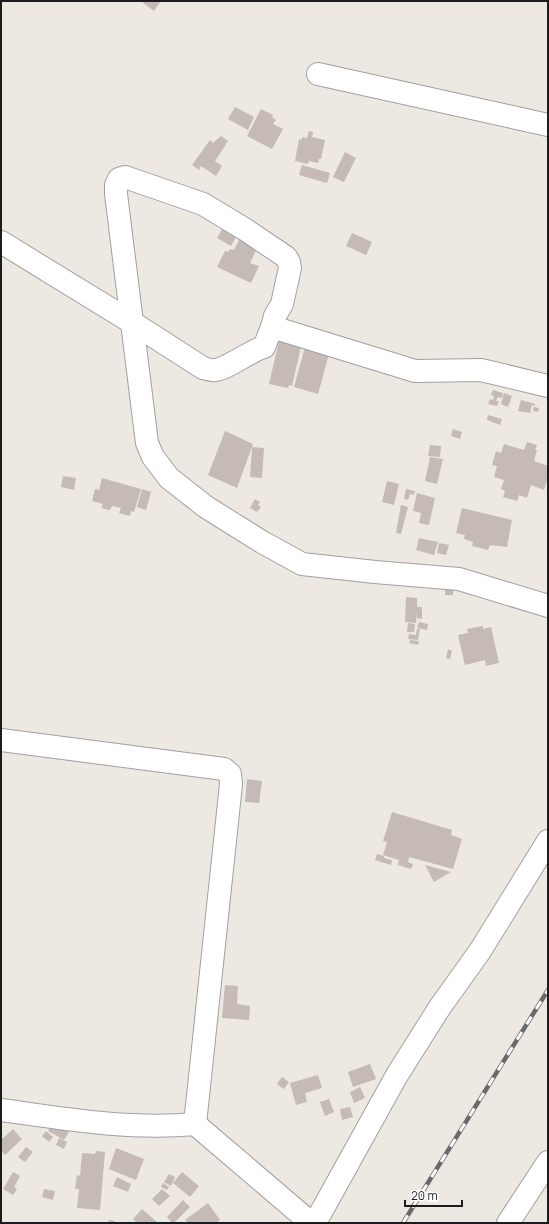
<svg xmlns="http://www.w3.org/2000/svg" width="549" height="1224" font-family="Manrope,sans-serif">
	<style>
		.building { fill: #c5bab5 }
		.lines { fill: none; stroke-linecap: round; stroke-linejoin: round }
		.minor-casing { stroke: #a0a0a0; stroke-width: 24 }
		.minor { stroke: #fff; stroke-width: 22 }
		.rail-casing { stroke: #6a6a6a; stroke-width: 4.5 }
		.rail { stroke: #fff; stroke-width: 3; stroke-dasharray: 9; stroke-linecap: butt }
	</style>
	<rect width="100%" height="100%" fill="#ede8e2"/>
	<!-- building -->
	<g class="building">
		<polygon points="144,1 161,1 154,11 143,3"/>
		<polygon points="235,107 254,117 248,130 228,119"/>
		<polygon points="261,109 273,115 272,117 276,120 273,124 283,129 272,149 247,136"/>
		<polygon points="309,131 313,132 312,137 325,140 321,159 319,159 318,163 309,161 308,164 295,161 299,139 302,140 302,137 307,138"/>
		<polygon points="221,136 228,141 215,161 222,166 216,176 201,166 199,170 192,165 210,140 213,143"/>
		<polygon points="345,152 356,158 344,182 333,177"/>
		<polygon points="302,165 330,173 327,183 299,175"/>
		<polygon points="223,227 237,235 231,246 217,238"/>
		<polygon points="352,233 372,242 366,255 346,246"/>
		<polygon points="241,236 259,244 250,263 259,266 251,283 217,267 225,251 228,252 230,249 234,250"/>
		<polygon points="279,341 301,347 292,386 289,385 288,388 269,384"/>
		<polygon points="305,347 329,354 318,394 294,387"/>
		<polygon points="493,390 503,393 502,398 498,397 496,401 499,401 497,406 488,404 490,399 493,400 494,396 491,395"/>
		<polygon points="504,393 512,396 508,407 501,404"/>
		<polygon points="521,400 535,404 535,406 532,405 530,413 518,411"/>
		<polygon points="534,407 539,408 538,412 533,411"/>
		<polygon points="488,415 502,419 500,425 487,420"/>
		<polygon points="453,429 462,432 460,439 451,436"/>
		<polygon points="225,431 253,444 237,488 208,475"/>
		<polygon points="527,442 537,445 535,450 537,450 534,461 548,466 548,477 544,490 531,485 527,498 519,495 517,501 503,497 505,491 501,489 504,480 494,477 497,466 492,465 496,451 501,453 504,444 524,450"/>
		<polygon points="430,445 441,446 440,457 428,456"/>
		<polygon points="252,447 264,448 262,478 250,477"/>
		<polygon points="430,457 443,459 437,484 425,481"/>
		<polygon points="63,476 76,478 74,490 61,487"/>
		<polygon points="102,478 141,489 134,512 131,511 130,516 119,513 121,508 112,506 110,510 101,508 103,504 92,501 95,489 99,490"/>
		<polygon points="387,481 399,484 394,505 382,502"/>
		<polygon points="142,489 151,492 146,510 137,507"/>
		<polygon points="406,489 415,491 414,495 410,494 408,500 404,499"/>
		<polygon points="417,493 435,498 429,525 419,523 421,513 413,511"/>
		<polygon points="255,499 260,502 258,505 261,507 257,512 250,508"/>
		<polygon points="401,505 408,507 401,534 396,533"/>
		<polygon points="462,508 512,520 507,547 490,545 488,550 472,546 473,542 464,539 465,535 456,533"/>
		<polygon points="419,538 438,542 434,555 416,550"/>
		<polygon points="439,543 449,545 446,555 437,553"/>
		<rect x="445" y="584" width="8" height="11"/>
		<polygon points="406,597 417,598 417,607 422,607 422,619 417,618 417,610 416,623 405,622"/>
		<polygon points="419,622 428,624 427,630 417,628"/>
		<polygon points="408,623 415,624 414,632 407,632"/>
		<polygon points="483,626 483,629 491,627 499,663 486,666 485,660 465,665 458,635 468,633 467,629"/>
		<polygon points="417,629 420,629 418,640 408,639 409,634 416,635"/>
		<polygon points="410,640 419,641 418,645 409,643"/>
		<polygon points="448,649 452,651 450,659 446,658"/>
		<polygon points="247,779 262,781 259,803 245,802"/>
		<polygon points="392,812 452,830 451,835 462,839 453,869 409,857 408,862 413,864 411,869 398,865 399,860 383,855 387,842 383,841"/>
		<polygon points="377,854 384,856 384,858 392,860 391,865 375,860"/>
		<polygon points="425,865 451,872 434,882"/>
		<polygon points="225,985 238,986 237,1004 250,1006 249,1020 222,1018"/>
		<polygon points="370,1064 376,1079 353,1087 348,1072"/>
		<polygon points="318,1075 322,1088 305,1093 307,1102 296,1105 290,1083"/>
		<polygon points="282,1077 289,1082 284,1089 277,1084"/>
		<polygon points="360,1087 365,1098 354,1103 350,1092"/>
		<polygon points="329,1099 334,1112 325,1116 320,1102"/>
		<polygon points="350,1107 353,1117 342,1120 340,1109"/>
		<polygon points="51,1126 57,1130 59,1126 69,1132 64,1140 48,1131"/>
		<polygon points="13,1129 22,1139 5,1155 1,1150 1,1140"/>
		<polygon points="46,1131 53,1137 49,1142 42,1136"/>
		<polygon points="59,1138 67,1142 64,1149 56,1145"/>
		<polygon points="26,1147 33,1152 25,1162 18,1157"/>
		<polygon points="116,1148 144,1159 136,1180 109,1169"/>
		<polygon points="96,1151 105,1152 100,1210 77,1208 79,1189 75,1189 77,1175 80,1176 82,1153 95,1154"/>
		<polygon points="13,1172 20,1176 14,1187 17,1189 13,1195 3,1189"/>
		<polygon points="182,1172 199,1186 190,1197 173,1183"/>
		<polygon points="169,1174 175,1177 171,1186 164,1182"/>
		<polygon points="117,1177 131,1184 128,1192 113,1186"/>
		<polygon points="163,1183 169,1187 167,1190 161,1187"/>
		<polygon points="44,1189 55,1191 53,1200 42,1197"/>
		<polygon points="162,1189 170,1196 159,1206 152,1199"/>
		<polygon points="183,1200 190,1207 174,1223 172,1223 167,1217"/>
		<polygon points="208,1203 220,1220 216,1223 188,1223 185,1220"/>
		<polygon points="142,1209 158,1223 137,1223 133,1219"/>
		<polygon points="109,1220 115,1221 114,1223 108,1223"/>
	</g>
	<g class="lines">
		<!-- minor casing -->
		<g class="minor-casing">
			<g id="minor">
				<polyline points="318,74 548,125"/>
				<path d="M1 242 133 323 203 368C207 369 212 371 215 370 227 369 250 351 264 347L272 327"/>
				<polyline points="548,386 481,370 415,371 272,327 275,316 282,304 290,268 289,262 286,257 246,230 203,204 125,177 119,179 116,185 116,194 147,443 153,457 169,478 206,507 262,542 302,564 375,572 459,579 548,606"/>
				<polyline points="1,740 224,769 230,774 231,784 195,1124"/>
				<path d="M1 1110C65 1119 130 1130 195 1124L311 1223"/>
				<polyline points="315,1223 397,1075 440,1007 480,951 548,841"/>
				<polyline points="508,1223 548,1162"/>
			</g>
		</g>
		<!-- minor -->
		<use href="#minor" class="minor"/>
		<!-- rail casing -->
		<g class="rail-casing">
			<polyline id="rail" points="403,1223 548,990"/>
		</g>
		<!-- rail -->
		<use href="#rail" class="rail"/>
	</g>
	<!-- border -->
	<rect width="549" height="1224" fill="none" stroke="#1c1c1c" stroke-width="4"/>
	<!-- scale -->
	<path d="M405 1200v6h57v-6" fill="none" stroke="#1c1c1c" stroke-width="2"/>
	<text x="411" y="1200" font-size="12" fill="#1c1c1c" stroke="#ffffff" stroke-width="3" paint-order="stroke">20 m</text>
</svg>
